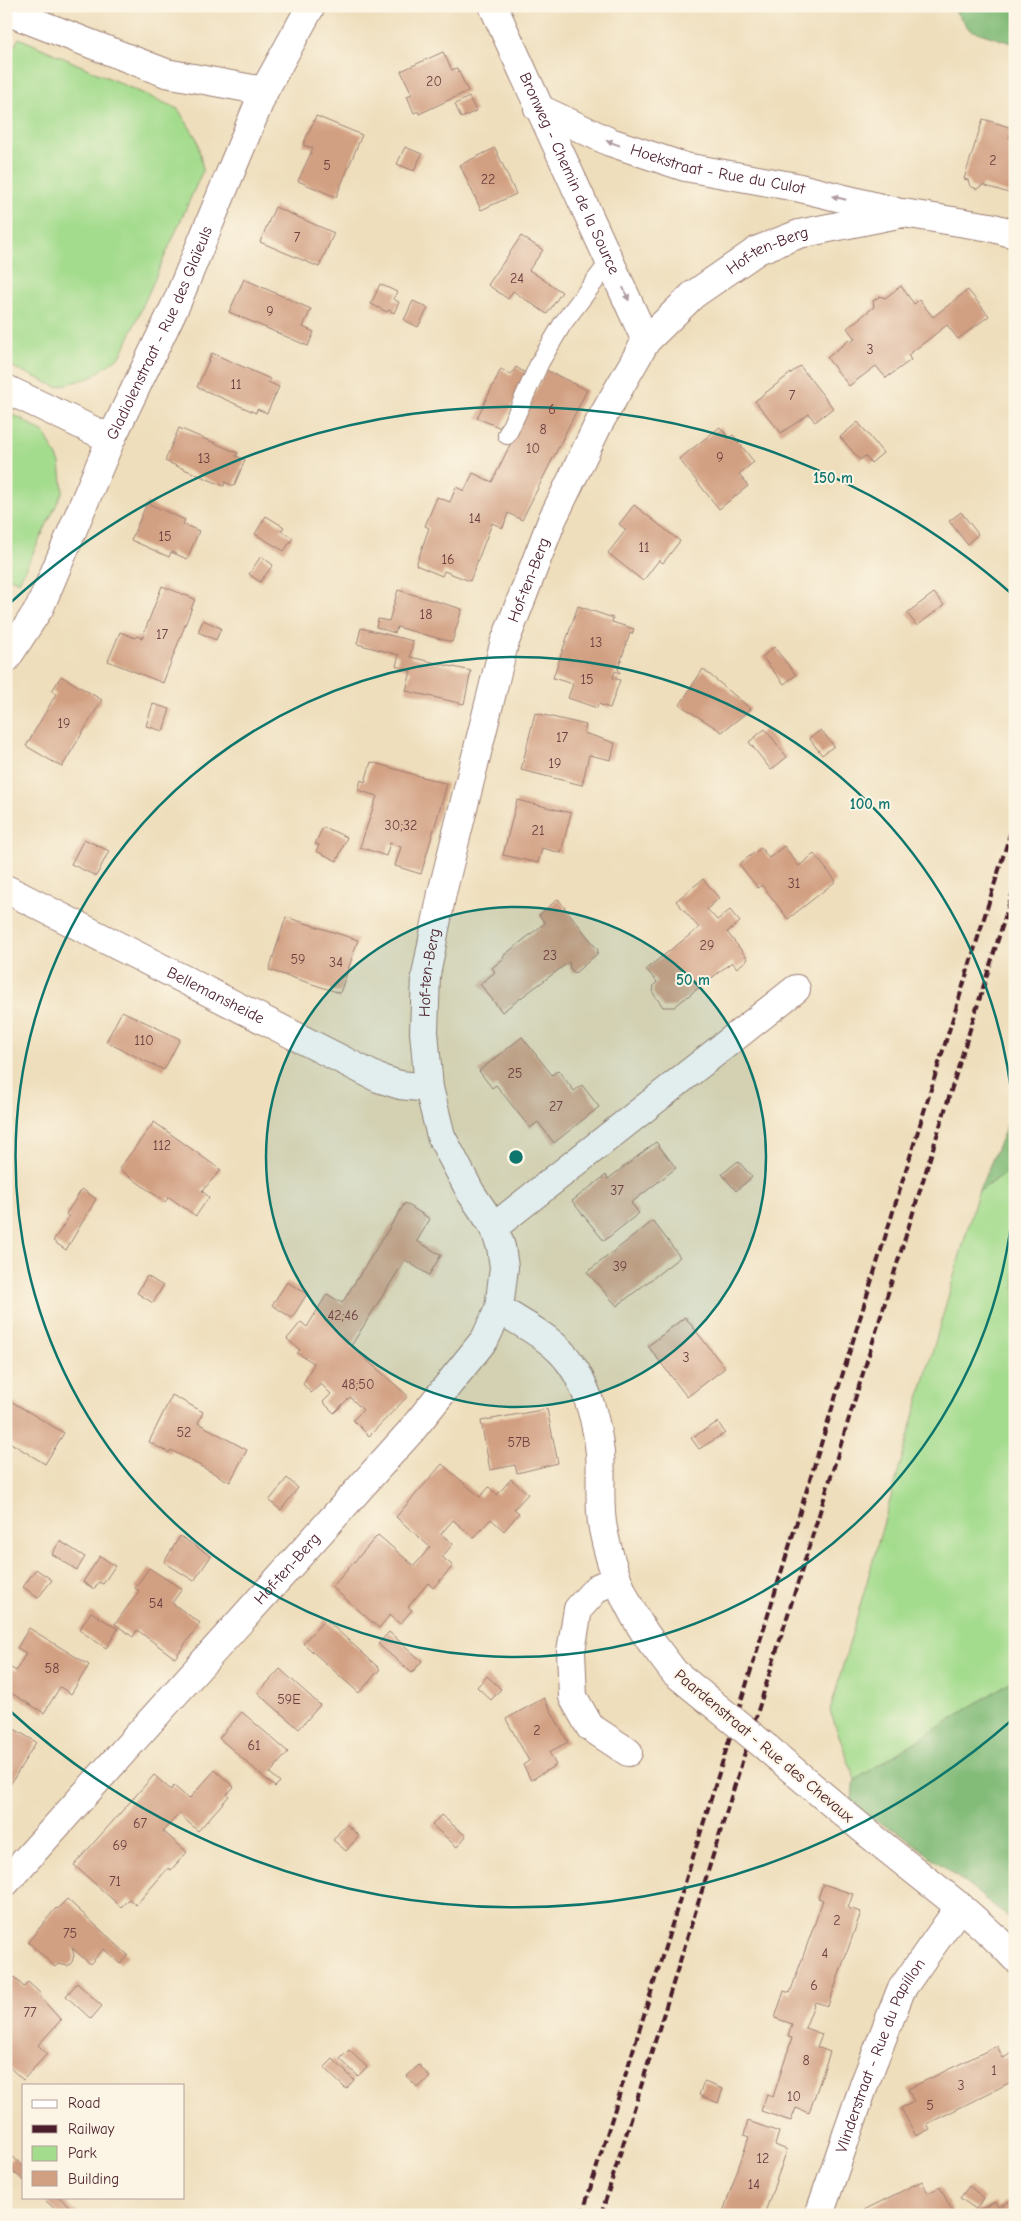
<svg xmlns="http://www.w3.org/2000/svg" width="1021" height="2221" font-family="'Comic Neue',sans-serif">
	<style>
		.green { fill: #a4dc8e; stroke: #777e5c }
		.forest { fill: #83bc79; stroke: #666e52 }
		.building { fill: #d19f81 }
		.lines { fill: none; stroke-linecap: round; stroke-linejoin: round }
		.lane-casing { stroke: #9c7e74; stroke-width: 20 }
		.street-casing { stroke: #9c7e74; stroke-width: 30 }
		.lane { stroke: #fff; stroke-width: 18 }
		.street { stroke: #fff; stroke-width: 28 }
		.rail { stroke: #4a1f2b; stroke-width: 4; stroke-dasharray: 8 4; stroke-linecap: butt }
		.street-bridge-casing { stroke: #9c7e74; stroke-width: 30; stroke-linecap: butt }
		.street-bridge { stroke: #fff; stroke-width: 28 }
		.oneway { fill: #ae9aa0 }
		.ring { fill: none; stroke: #0f766e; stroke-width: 2.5 }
		.labels { text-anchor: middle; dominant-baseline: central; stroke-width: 4; stroke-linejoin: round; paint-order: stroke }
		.number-label { font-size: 14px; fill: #6c3f40 }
		.street-label { font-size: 16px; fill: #4a1f2b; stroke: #fcf5e5 }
		.centre { fill: #0f766e; stroke: #fcf5e5; stroke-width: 2.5 }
		.ring-label { font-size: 15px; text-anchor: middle; font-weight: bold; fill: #0f766e; stroke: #fcf5e5; stroke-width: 4; stroke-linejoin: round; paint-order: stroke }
	</style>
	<rect width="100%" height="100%" fill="#fcf5e5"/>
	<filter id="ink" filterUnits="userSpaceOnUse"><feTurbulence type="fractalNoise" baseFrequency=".02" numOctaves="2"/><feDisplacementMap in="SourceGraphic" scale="10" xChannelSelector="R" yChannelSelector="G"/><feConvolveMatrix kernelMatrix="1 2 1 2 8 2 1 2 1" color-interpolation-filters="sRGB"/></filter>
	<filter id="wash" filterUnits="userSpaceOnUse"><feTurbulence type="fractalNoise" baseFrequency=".0096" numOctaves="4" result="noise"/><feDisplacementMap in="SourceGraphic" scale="20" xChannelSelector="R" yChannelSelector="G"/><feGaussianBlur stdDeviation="1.12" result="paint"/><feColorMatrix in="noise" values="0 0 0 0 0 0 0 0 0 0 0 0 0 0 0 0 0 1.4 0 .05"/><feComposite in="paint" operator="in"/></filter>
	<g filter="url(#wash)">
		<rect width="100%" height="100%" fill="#eedebc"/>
		<!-- green -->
		<g class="green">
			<polygon points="19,38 178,109 197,139 203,170 121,355 92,377 57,387 6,364 6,60"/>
			<polygon points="6,412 22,419 45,434 60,463 63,491 19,582 6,576"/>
			<polygon points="1015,1166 1015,1679 855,1780 830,1711 978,1192"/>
		</g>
		<!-- forest -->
		<g class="forest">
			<polygon points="951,6 1015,6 1015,44 970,30"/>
			<polygon points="1015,1108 1015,1166 978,1192"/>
			<polygon points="1015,1679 1015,1922 899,1832 850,1809 855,1780"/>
		</g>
		<g id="blocks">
			<!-- building -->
			<g class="building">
				<polygon points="443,52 452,70 457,68 468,91 419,114 418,111 414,113 407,96 412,94 401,71"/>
				<polygon points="469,97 476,111 461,118 455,104"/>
				<polygon points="316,116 362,135 336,197 298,181 313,148 303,145"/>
				<polygon points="983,119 1012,128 1009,138 1015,140 1015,195 983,185 977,189 970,186 968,180 964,179"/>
				<polygon points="405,147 422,154 414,171 397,164"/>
				<polygon points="495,148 516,194 481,210 460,165"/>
				<polygon points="275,207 334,233 319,267 260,242"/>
				<polygon points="521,236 543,250 529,270 562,292 547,314 513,291 508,299 488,285"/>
				<polygon points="244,279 311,309 303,327 314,332 308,346 229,312"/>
				<polygon points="380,284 397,292 393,299 399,302 394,313 389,310 387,312 371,304"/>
				<polygon points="901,286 914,304 919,300 933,317 968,290 989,316 958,339 947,325 908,355 911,360 886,378 876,366 849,386 827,358 849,340 851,342 855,339 847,328 874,307 873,301 880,296 885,298"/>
				<polygon points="413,301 428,308 418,327 404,320"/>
				<polygon points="212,353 270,379 268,382 279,387 267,413 257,409 256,413 197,387"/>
				<polygon points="800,366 833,408 815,422 809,414 781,433 755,401"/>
				<polygon points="516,367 527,374 501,428 477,418 501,369 511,375"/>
				<polygon points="546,370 587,390 522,520 508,513 503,528 492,523 470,581 444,571 442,576 416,565 429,528 425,526 437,497 450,502 456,487 464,491 473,473 492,482"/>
				<polygon points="858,422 883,453 871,463 865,456 860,460 840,437"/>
				<polygon points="720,427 729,438 733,435 754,462 739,474 748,486 719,509 679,459"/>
				<polygon points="179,428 238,453 236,456 245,460 234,486 225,482 224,486 165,461"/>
				<polygon points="147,503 185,520 183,524 199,531 187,559 171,552 169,557 131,540"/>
				<polygon points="634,505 680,541 663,563 659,560 643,581 608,553 626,530 619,524"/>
				<polygon points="961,512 978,534 967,544 949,521"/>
				<polygon points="266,516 284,527 281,531 293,538 284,551 255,534"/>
				<polygon points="261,556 273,565 260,582 249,574"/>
				<polygon points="162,586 195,599 163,683 108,661 120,632 135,638 137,636 142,638"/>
				<polygon points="398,590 462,609 452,642 397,627 395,633 376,627 378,619 389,621"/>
				<polygon points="934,593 944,605 917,626 907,613"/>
				<polygon points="578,606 613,618 612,622 634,629 632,634 630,633 618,669 620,673 615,671 613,678 620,680 610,708 598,704 597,708 568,698 573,684 553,678"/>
				<polygon points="203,620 221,628 216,640 198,632"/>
				<polygon points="361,628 413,641 410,657 471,671 464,704 406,691 411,671 396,666 399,655 357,644"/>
				<polygon points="774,647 796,675 784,684 762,657"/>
				<polygon points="703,669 751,709 722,732 680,705"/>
				<polygon points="61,676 102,700 62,767 26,746 56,694 52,691"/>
				<polygon points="153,704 170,709 163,731 146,726"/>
				<polygon points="535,713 586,725 584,733 615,743 611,760 589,755 582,785 521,770"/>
				<polygon points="765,729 787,757 771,770 749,742"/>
				<polygon points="821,730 834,746 822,755 809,738"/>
				<polygon points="371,762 447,784 421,874 395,866 401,847 390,843 386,856 360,847 377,796 358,790 361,780 365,782"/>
				<polygon points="517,800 571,813 561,853 542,848 538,863 503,855"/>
				<polygon points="323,827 347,837 337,861 316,851 319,845 315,844"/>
				<polygon points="84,839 109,851 96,876 71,864"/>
				<polygon points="784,846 799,866 814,854 836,881 788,919 762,885 758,888 739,864 761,848 769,858"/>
				<polygon points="703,879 719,898 707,909 717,920 730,910 740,922 727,932 748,959 737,968 732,962 674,1007 663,1007 653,993 654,985 657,982 646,969 699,928 676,901"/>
				<polygon points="558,899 598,950 597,954 575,973 570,969 569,962 502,1012 480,984 495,972 492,968 504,958 503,956 545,923 539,915"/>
				<polygon points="286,917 358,940 340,993 269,970"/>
				<polygon points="122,1011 180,1039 164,1070 106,1042"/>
				<polygon points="522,1037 552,1075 558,1070 574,1091 582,1085 599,1107 554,1143 538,1122 530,1128 496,1085 492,1088 479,1071"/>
				<polygon points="154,1122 221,1170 202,1191 209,1197 196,1216 169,1197 165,1202 119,1169"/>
				<polygon points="656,1142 676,1168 631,1203 639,1213 604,1241 572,1201 606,1175 608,1179"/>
				<polygon points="738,1161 752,1177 736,1191 722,1174"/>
				<polygon points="82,1189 96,1199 66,1250 53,1241 69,1217 66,1214"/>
				<polygon points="405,1203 430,1219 417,1241 441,1255 429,1275 405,1260 351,1346 408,1396 369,1436 353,1420 363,1410 350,1397 334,1413 323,1402 331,1394 321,1384 311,1393 303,1384 314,1363 297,1353 300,1350 287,1339 301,1322 307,1327 327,1294 342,1303"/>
				<polygon points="653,1221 680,1257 617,1306 587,1272"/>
				<polygon points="147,1276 163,1286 153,1303 137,1293"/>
				<polygon points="287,1282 307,1294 292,1318 272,1305"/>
				<polygon points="685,1317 725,1368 687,1397 648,1346"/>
				<polygon points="172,1395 203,1412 198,1423 247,1450 230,1482 171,1450 169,1453 149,1442"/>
				<polygon points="7,1399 64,1433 45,1464 6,1440"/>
				<polygon points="547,1409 558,1463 517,1473 515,1465 490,1470 481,1421"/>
				<polygon points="718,1422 725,1433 699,1449 691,1438"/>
				<polygon points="442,1464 480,1497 489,1487 497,1495 511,1479 528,1494 514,1509 519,1513 504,1531 491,1519 474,1538 453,1520 441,1534 453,1544 442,1557 453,1566 433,1588 428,1583 408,1607 412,1610 400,1624 390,1615 379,1628 332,1587 378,1535 414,1566 430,1547 396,1517"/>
				<polygon points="287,1478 298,1488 281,1510 269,1501"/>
				<polygon points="180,1536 211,1556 194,1581 164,1562"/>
				<polygon points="60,1541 85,1557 77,1570 52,1554"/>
				<polygon points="100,1556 115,1566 103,1584 99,1582 94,1589 83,1582"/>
				<polygon points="149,1568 182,1589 172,1603 200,1623 175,1658 137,1630 133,1637 115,1624 139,1591 135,1588"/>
				<polygon points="36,1569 52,1580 38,1598 23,1587"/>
				<polygon points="91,1612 118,1629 106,1648 79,1630"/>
				<polygon points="325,1619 380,1669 359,1693 303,1643"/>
				<polygon points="29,1628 89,1665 71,1694 60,1687 44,1713 6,1690 6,1665 16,1671 26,1653 17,1648"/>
				<polygon points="389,1632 422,1661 412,1673 378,1644"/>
				<polygon points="280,1669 320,1705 299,1729 258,1693"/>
				<polygon points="487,1676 501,1689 491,1700 477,1687"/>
				<polygon points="544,1698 568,1742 549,1752 556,1765 531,1780 523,1765 529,1761 506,1719"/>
				<polygon points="242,1712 288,1752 270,1773 280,1782 275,1787 219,1738"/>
				<polygon points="6,1724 36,1742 10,1785 6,1782"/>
				<polygon points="215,1770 234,1787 227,1794 229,1796 198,1831 179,1814 163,1831 187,1852 171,1870 168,1868 136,1905 129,1899 121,1907 74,1865 154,1775 171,1790 174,1786 189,1799"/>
				<polygon points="441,1815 466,1836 457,1847 432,1825"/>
				<polygon points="346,1824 359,1836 346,1851 333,1840"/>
				<polygon points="823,1884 853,1894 848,1908 861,1912 828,2006 815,2002 805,2028 822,2034 817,2047 830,2052 809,2113 796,2108 791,2121 761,2111 767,2095 773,2097 792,2038 788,2037 792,2024 775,2018 784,1991 790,1993 823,1900 818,1898"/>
				<polygon points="67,1899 128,1955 120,1964 104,1949 90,1964 72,1948 74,1955 72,1962 68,1966 58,1964 55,1967 28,1942 56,1908 57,1909"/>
				<polygon points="14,1977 24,1987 28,1982 41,1994 40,1997 61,2020 38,2045 47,2054 23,2080 6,2064 6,1985"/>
				<polygon points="77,1983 102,2006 91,2019 66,1996"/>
				<polygon points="997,2046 1003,2058 1015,2052 1015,2080 927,2124 930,2129 916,2136 901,2108 914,2102 908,2089"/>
				<polygon points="349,2050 367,2067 358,2076 340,2059"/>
				<polygon points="333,2059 354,2080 346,2089 324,2068"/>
				<polygon points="419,2065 430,2077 418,2088 407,2076"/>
				<polygon points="704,2082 723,2089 718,2103 699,2095"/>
				<polygon points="748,2121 779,2132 775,2145 787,2150 764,2215 722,2215 749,2137 744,2135"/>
				<polygon points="13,2157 24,2167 24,2181 6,2165"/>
				<polygon points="922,2181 928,2193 940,2187 954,2215 866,2215 864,2210"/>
				<polygon points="969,2186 984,2198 976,2209 960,2198"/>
				<polygon points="45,2197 59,2197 79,2215 61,2215 44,2199"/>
				<polygon points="1015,2199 1015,2215 969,2215 995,2202 998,2207"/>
			</g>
		</g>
	</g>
	<g filter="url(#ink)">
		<use href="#blocks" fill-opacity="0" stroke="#9c7e74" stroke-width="1"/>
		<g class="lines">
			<!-- lane casing -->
			<g class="lane-casing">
				<polyline id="lane" points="507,435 540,362 563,323 611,260"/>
			</g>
			<!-- street casing -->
			<g class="street-casing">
				<g id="street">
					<path id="s1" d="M493 6 646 341"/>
					<polyline points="6,11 166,73 264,91"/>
					<path id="s2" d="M538 108 610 142 685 167 796 187 894 211"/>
					<polyline points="6,389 111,439"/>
					<path id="s3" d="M6 659 40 607 111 439 177 302 264 91 311 6"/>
					<path id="s4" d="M6 889 378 1078 400 1085 429 1088"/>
					<polyline points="494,1227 796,989"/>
					<path d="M499 1309C524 1325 554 1339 571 1364 588 1388 597 1424 600 1453 602 1478 598 1504 603 1529 611 1570 627 1609 652 1643"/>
					<polyline points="617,1579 597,1588 578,1609 571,1651 573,1697 590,1727 628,1752"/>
					<path d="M767 1748C809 1784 852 1821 896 1856 937 1889 979 1919 1015 1958"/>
					<path id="s5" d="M6 1882 411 1431 485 1339 499 1309 504 1267 501 1247 494 1227 471 1193 441 1136 429 1088 424 1032 426 975 442 893 504 644 552 520 599 423 646 341 693 295 758 250 799 234 903 213 990 227 1015 234"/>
					<path id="s6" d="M819 2215 864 2085 901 1990 960 1906"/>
				</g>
			</g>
			<!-- lane -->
			<use href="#lane" class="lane"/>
			<!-- street -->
			<use href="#street" class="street"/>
			<!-- rail -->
			<g class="rail">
				<polyline points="582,2215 1015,818"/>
				<polyline points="601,2215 1015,885"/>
			</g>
			<!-- street-bridge casing -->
			<g class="street-bridge-casing">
				<polyline id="street-bridge" points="652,1643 674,1672 767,1748"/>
			</g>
			<!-- street-bridge -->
			<use href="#street-bridge" class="street-bridge"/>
		</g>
		<!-- one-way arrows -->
		<defs><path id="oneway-solid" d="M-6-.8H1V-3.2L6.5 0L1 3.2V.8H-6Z" transform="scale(1.25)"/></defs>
		<g class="oneway">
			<use href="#oneway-solid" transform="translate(613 143) rotate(-160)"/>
			<use href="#oneway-solid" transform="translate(839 198) rotate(-166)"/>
			<use href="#oneway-solid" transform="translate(626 294) rotate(66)"/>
		</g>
	</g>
	<!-- distance rings -->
	<circle cx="516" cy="1157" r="250" fill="#0f766e" fill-opacity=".12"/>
	<g class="ring">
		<circle cx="516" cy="1157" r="250"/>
		<path d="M1014 1196A500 500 0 1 1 1014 1118"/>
		<path d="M1013 1719A750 750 0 0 1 9 1710M9 604A750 750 0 0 1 1013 595"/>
	</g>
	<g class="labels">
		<!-- number labels -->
		<g class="number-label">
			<text x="434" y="81">20</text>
			<text x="993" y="160">2</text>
			<text x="327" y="165">5</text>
			<text x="488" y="179">22</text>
			<text x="297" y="237">7</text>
			<text x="517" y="278">24</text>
			<text x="270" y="311">9</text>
			<text x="870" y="349">3</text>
			<text x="236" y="384">11</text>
			<text x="792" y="395">7</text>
			<text x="552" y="409">6</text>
			<text x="543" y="429">8</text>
			<text x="533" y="448">10</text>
			<text x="720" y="457">9</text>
			<text x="204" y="458">13</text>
			<text x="475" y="518">14</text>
			<text x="165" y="536">15</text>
			<text x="644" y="547">11</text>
			<text x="448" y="559">16</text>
			<text x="426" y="614">18</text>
			<text x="162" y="634">17</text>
			<text x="596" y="642">13</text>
			<text x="587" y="679">15</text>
			<text x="64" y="723">19</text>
			<text x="562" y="737">17</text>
			<text x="555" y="763">19</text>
			<text x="401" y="825">30;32</text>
			<text x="538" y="830">21</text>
			<text x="794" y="883">31</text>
			<text x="707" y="945">29</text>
			<text x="550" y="955">23</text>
			<text x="298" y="959">59</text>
			<text x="336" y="962">34</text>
			<text x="144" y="1040">110</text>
			<text x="515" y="1073">25</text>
			<text x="556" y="1106">27</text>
			<text x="162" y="1145">112</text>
			<text x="617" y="1190">37</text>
			<text x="620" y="1266">39</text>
			<text x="343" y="1315">42;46</text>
			<text x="686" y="1357">3</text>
			<text x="358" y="1384">48;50</text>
			<text x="184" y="1432">52</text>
			<text x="519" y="1442">57B</text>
			<text x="156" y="1603">54</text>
			<text x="52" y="1668">58</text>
			<text x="289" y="1699">59E</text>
			<text x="537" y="1730">2</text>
			<text x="254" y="1745">61</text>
			<text x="140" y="1823">67</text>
			<text x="120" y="1845">69</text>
			<text x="115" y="1881">71</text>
			<text x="837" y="1920">2</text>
			<text x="70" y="1933">75</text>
			<text x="825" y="1953">4</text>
			<text x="814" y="1985">6</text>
			<text x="30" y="2012">77</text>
			<text x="806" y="2060">8</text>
			<text x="994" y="2070">1</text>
			<text x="961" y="2085">3</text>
			<text x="794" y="2096">10</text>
			<text x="930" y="2105">5</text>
			<text x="763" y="2158">12</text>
			<text x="754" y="2184">14</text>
		</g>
		<!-- street labels -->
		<g class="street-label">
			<text stroke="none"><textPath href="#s2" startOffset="191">Hoekstraat - Rue du Culot</textPath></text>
			<text stroke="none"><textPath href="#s1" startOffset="184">Bronweg - Chemin de la Source</textPath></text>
			<text stroke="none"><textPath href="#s5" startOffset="1938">Hof-ten-Berg</textPath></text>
			<text stroke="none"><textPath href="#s3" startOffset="361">Gladiolenstraat - Rue des Glaïeuls</textPath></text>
			<text stroke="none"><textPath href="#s5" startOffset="1518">Hof-ten-Berg</textPath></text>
			<text stroke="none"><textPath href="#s5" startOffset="1112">Hof-ten-Berg</textPath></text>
			<text stroke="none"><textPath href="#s4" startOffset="235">Bellemansheide</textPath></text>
			<text stroke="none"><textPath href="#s5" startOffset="421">Hof-ten-Berg</textPath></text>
			<text transform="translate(764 1746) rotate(40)">Paardenstraat - Rue des Chevaux</text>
			<text stroke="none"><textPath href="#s6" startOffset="171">Vlinderstraat - Rue du Papillon</textPath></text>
		</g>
	</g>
	<circle cx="516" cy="1157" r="8" class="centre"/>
	<g class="ring-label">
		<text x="833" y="483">150 m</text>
		<text x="870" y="809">100 m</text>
		<text x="693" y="985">50 m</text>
	</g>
	<!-- margin -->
	<rect width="1021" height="2221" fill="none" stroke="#fcf5e5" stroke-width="25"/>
	<!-- legend -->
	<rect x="22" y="2084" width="162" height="115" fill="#fcf5e5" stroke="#b59f9b"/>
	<rect x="32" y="2100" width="25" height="8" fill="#ffffff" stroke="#b59f9b"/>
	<text x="68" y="2108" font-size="15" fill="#4a1f2b">Road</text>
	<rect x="32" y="2125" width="25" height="8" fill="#4a1f2b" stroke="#b59f9b"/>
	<text x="68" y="2134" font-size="15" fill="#4a1f2b">Railway</text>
	<rect x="32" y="2146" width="25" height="15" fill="#a4dc8e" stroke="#b59f9b"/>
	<text x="68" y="2158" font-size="15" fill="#4a1f2b">Park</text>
	<rect x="32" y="2171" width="25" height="15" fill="#d19f81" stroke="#b59f9b"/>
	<text x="68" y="2184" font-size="15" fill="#4a1f2b">Building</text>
</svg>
